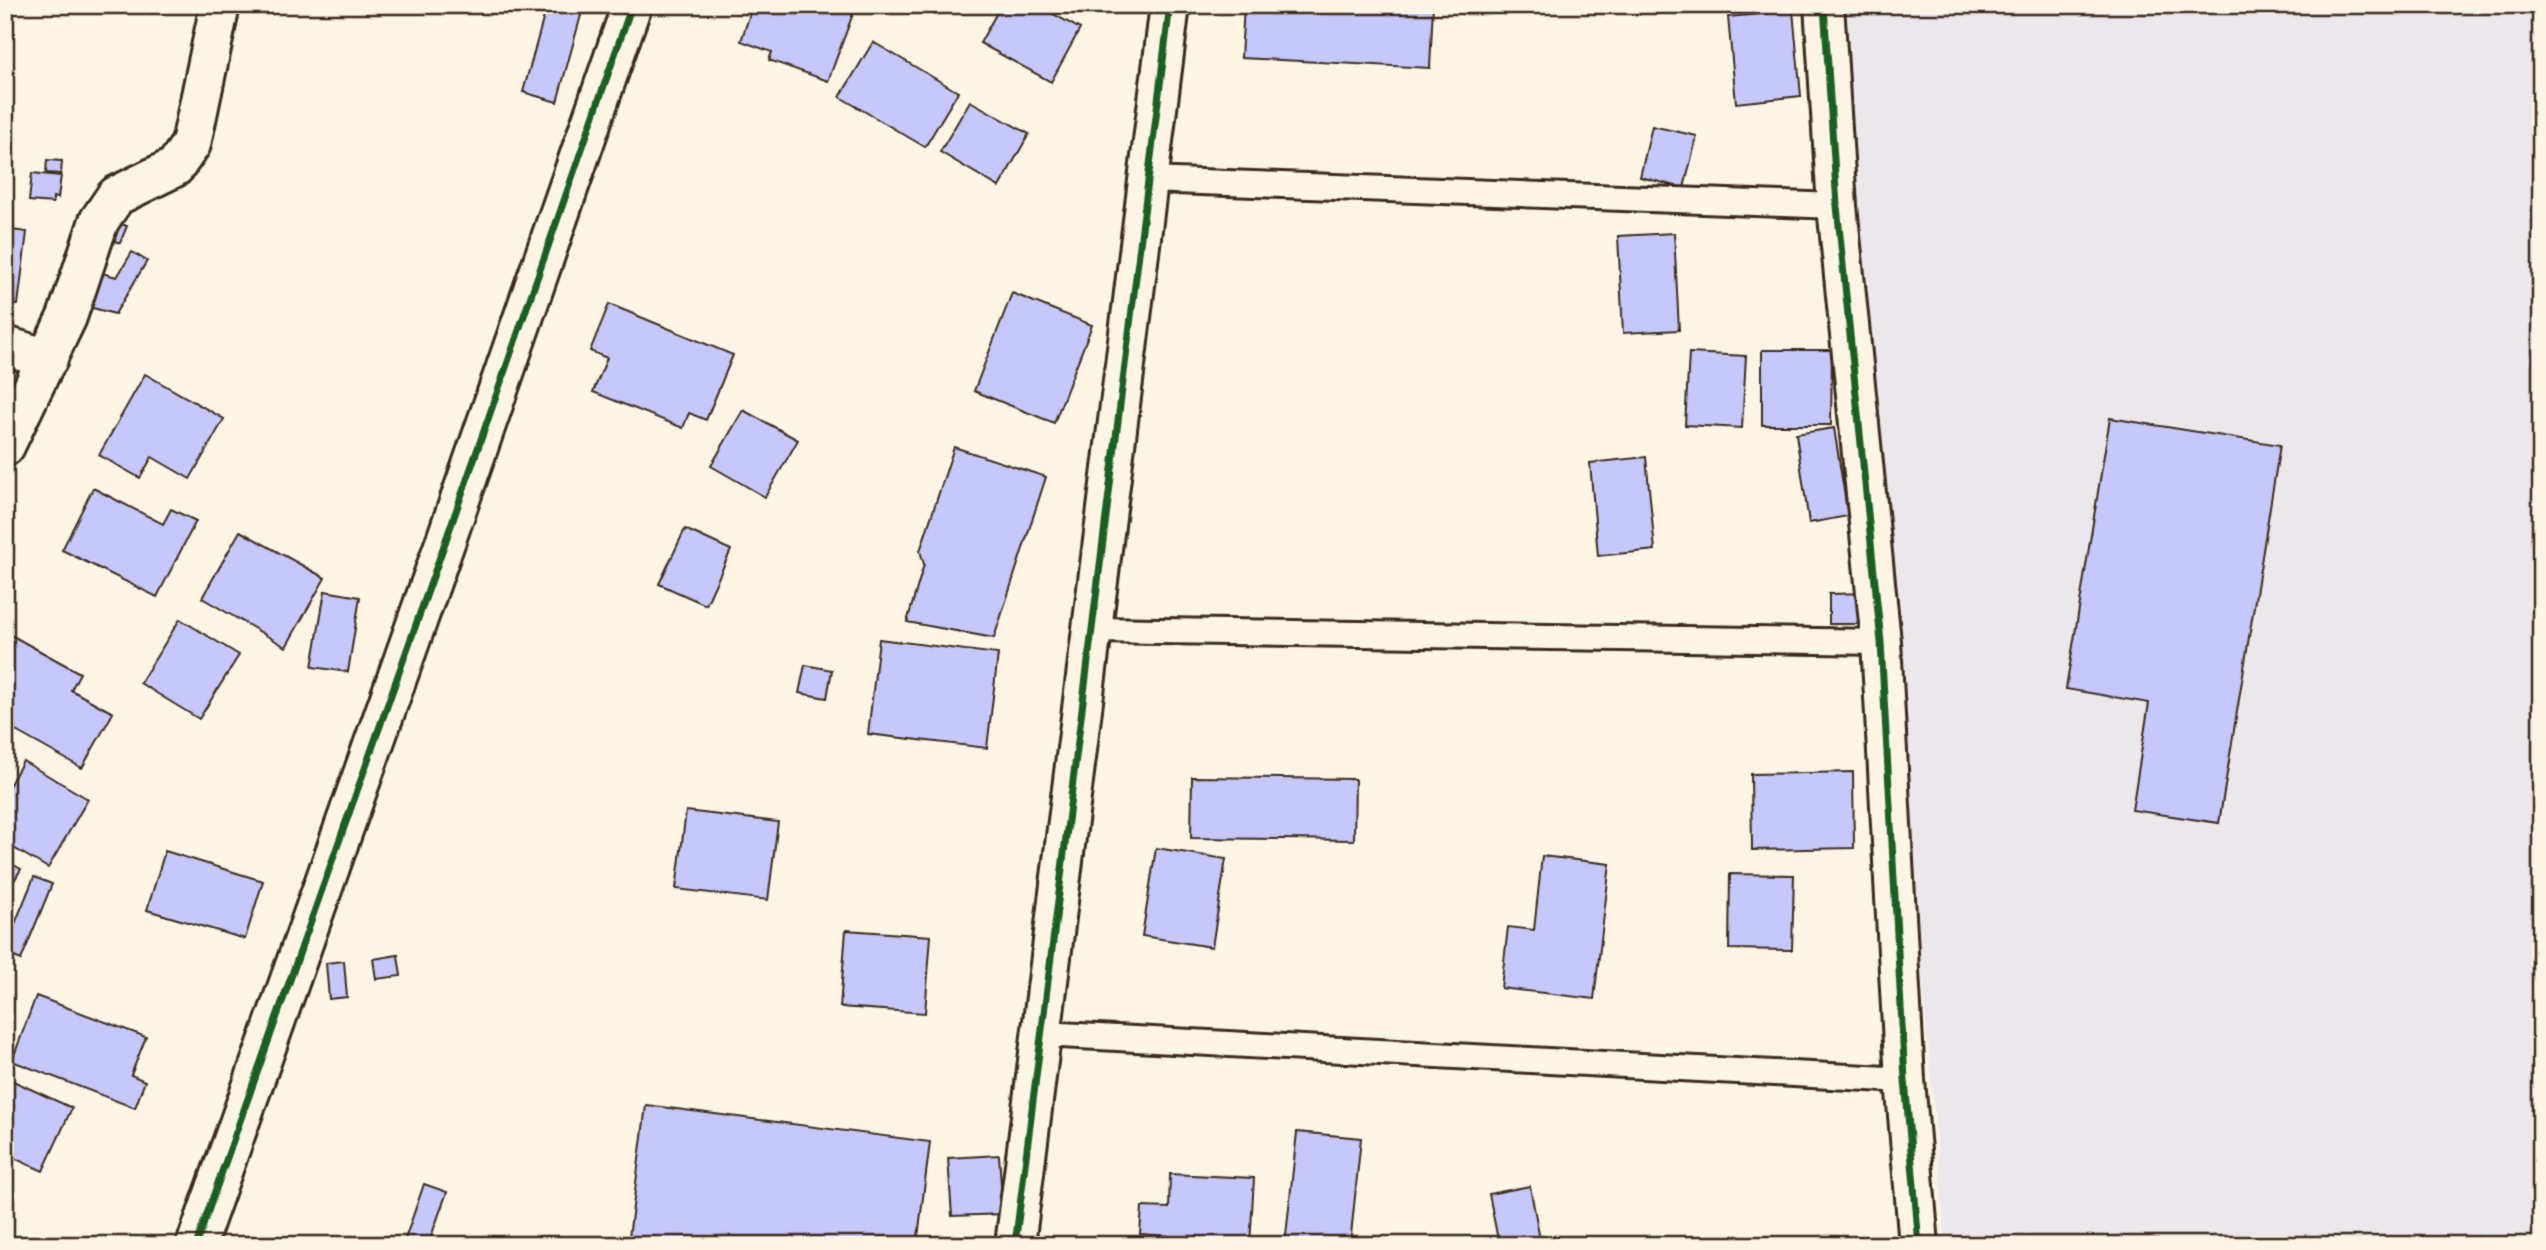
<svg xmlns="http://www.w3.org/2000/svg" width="2546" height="1250" font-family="'Patrick Hand',sans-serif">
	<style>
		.built { fill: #ece7eb }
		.building { fill: #c6c7fa; stroke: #3b2a1e; stroke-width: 2 }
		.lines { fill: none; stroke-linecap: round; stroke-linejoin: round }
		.service-casing { stroke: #3b2a1e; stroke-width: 30 }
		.minor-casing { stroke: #3b2a1e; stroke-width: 44 }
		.service { stroke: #fcf5e5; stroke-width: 24 }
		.minor { stroke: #fcf5e5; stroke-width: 38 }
		.cycleway-casing { stroke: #fcf5e5; stroke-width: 11 }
		.cycleway { stroke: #1b5e20; stroke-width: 7 }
	</style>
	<rect width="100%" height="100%" fill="#fcf5e5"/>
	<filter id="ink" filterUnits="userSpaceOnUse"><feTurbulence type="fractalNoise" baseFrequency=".0143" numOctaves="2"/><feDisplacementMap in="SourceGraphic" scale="14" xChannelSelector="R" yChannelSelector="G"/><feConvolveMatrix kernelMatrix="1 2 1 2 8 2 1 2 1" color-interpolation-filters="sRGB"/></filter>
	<g filter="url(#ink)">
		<!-- built -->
		<polygon class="built" points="1835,5 2541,5 2541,1245 1946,1245"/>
		<!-- building -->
		<g class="building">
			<polygon points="547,5 574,5 583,8 557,102 523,92"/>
			<polygon points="753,5 837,5 854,11 828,81 769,60 772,52 741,41"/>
			<polygon points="1001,5 1037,5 1080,29 1051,82 980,43"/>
			<polygon points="1244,5 1433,5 1430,68 1241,58"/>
			<polygon points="1793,11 1801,96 1736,103 1728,17"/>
			<polygon points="873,42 958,92 925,147 840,97"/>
			<polygon points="970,101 1029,134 999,187 940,152"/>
			<polygon points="1652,126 1697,136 1684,188 1640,177"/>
			<polygon points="47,160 62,161 61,174 46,173"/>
			<polygon points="32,173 61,176 58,198 53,197 53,203 29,201"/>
			<polygon points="116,222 127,226 120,243 109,239"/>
			<polygon points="5,229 27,232 18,305 5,304"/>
			<polygon points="1674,233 1679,330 1623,333 1618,236"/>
			<polygon points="132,252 147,261 115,314 89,307 98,272 117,277"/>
			<polygon points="1012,293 1092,325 1054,423 974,391"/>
			<polygon points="609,304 733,355 706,420 689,413 683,428 593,392 607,358 590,351"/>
			<polygon points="1762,350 1832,350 1831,425 1762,425"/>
			<polygon points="1689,353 1746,356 1742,428 1685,425"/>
			<polygon points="145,374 224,419 190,479 152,457 140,478 99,455"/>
			<polygon points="743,410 798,440 765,497 711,466"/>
			<polygon points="2110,418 2280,445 2219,823 2132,810 2149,703 2066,689"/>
			<polygon points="1834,428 1848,516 1809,523 1796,434"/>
			<polygon points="954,447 1046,477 994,638 907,622 924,564 920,551"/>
			<polygon points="1646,457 1655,550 1598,556 1590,463"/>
			<polygon points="93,488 163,524 171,509 196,521 157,597 62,550"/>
			<polygon points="685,529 731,550 706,605 659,584"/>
			<polygon points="240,531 325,578 286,647 202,598"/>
			<polygon points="325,591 360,597 348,672 312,667"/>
			<polygon points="1867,593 1868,624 1829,624 1829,594"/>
			<polygon points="180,619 239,655 199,719 140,683"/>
			<polygon points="9,634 80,673 71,690 113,713 82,768 5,725 5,640"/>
			<polygon points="879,639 998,654 987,748 868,734"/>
			<polygon points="805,665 832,670 827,698 799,693"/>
			<polygon points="23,761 88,799 48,868 5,843 5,793"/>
			<polygon points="1853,772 1854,848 1752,850 1751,774"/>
			<polygon points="1192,777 1355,779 1354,840 1191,838"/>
			<polygon points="686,811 778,822 768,900 676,889"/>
			<polygon points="1156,848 1226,859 1212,947 1142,936"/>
			<polygon points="165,851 263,881 245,939 147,910"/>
			<polygon points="1542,856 1610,864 1594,999 1501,988 1508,927 1534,930"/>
			<polygon points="5,860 21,869 5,896"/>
			<polygon points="1730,874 1794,875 1792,950 1729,949"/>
			<polygon points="34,877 52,884 21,960 5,953 5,948"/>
			<polygon points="846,930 931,936 925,1013 840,1007"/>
			<polygon points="398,955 401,976 376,979 373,959"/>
			<polygon points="344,961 347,997 329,999 326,963"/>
			<polygon points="36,996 146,1037 131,1075 145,1081 135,1108 12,1061"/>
			<polygon points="11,1080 72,1108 43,1171 5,1154 5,1092"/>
			<polygon points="646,1105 930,1142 917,1245 628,1245"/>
			<polygon points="1297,1132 1361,1138 1350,1245 1285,1245"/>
			<polygon points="999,1155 1003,1214 952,1216 948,1158"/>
			<polygon points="1170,1174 1254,1178 1250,1245 1167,1245 1168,1236 1140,1234 1142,1207 1169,1208"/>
			<polygon points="424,1184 447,1192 428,1245 403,1245"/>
			<polygon points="1530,1186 1541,1245 1499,1245 1489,1194"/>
		</g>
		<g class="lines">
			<!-- service casing -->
			<g class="service-casing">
				<g id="service">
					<polyline points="1148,180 1837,206"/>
					<polyline points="1092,630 1881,642"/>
					<polyline points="1042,1034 1905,1080"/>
				</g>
			</g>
			<!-- minor casing -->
			<g class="minor-casing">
				<g id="minor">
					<polyline points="1824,5 1837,206 1881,642 1905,1080 1919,1245"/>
					<polyline points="5,346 48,359"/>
					<polyline points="5,446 67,317 99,221 116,196 175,167 191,144 220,5"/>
					<polyline points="196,1245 447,537 632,5"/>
					<polyline points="1015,1245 1170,5"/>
				</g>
			</g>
			<!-- service -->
			<use href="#service" class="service"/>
			<!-- minor -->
			<use href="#minor" class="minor"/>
			<!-- cycleway casing -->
			<g class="cycleway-casing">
				<g id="cycleway">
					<polyline points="1824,5 1837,206 1881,642 1905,1080 1919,1245"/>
					<polyline points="196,1245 447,537 632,5"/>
					<polyline points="1015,1245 1170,5"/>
				</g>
			</g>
			<!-- cycleway -->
			<use href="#cycleway" class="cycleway"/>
		</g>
	</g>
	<!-- margin -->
	<rect width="2546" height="1250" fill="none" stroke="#fcf5e5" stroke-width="28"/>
	<rect x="14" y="14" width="2518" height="1222" fill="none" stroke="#3b2a1e" stroke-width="2.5" filter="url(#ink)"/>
</svg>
